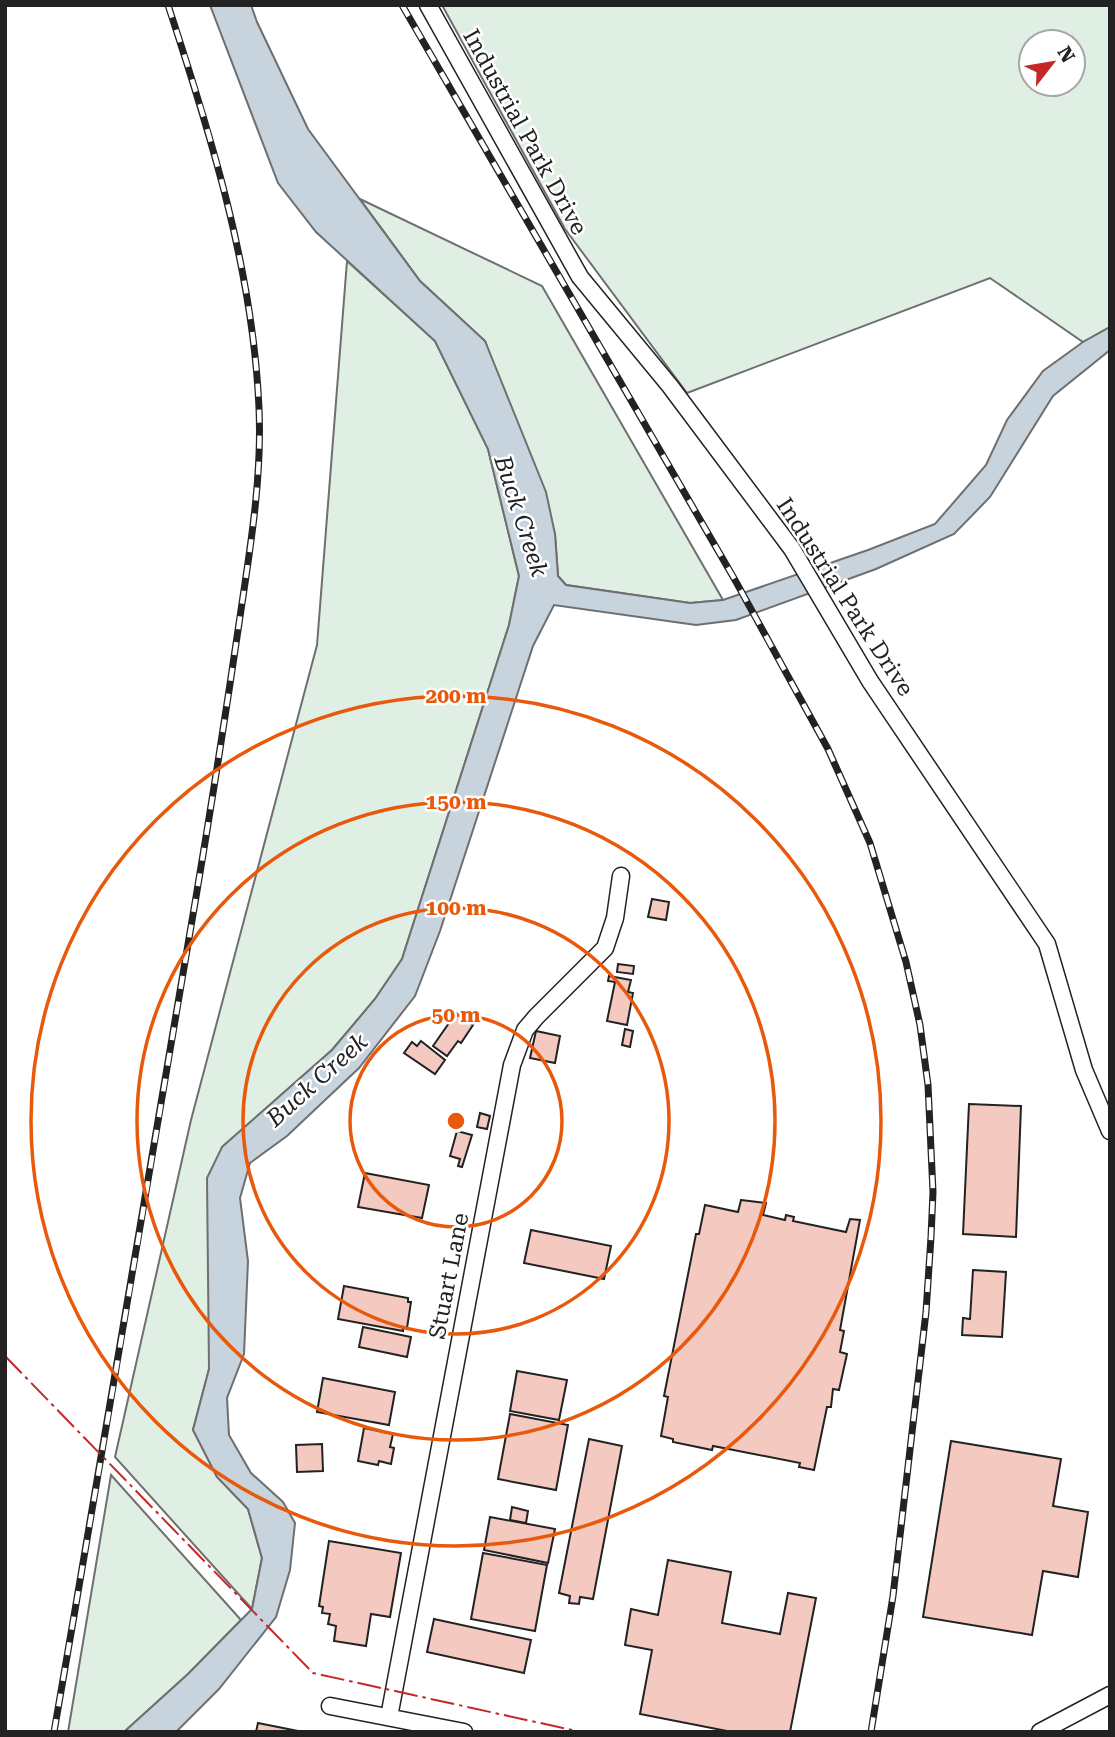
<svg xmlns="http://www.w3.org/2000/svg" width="1115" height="1737" font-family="'Roboto Serif',serif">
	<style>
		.green { fill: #e0efe3; stroke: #6f6f6f; stroke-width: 2; fill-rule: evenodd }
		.water { fill: #c7d3dd; stroke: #6f6f6f; stroke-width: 2 }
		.building { fill: #f3c9c0; stroke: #222; stroke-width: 2 }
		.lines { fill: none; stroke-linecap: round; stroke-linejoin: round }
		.minor-casing { stroke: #222; stroke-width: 19 }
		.minor { stroke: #fff; stroke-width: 16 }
		.rail-casing { stroke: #222; stroke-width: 7 }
		.rail { stroke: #fff; stroke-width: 4.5; stroke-dasharray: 13; stroke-linecap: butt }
		.power { stroke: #c62828; stroke-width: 2; stroke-dasharray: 24 5 3.5 5; stroke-linecap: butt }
		.ring { fill: none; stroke: #e8590c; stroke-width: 3.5 }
		.labels { text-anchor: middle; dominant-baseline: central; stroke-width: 5; stroke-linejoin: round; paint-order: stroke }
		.street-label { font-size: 23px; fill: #222; stroke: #fff }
		.water-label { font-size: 24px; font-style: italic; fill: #222; stroke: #fff }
		.centre { fill: #e8590c; stroke: #fff; stroke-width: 3.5 }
		.ring-label { font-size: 21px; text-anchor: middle; font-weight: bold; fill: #e8590c; stroke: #fff; stroke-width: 5; stroke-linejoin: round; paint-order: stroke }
	</style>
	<rect width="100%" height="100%" fill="#fff"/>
	<!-- green -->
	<g class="green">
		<path d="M442 5H1110V327L1083 342 990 278 687 393 565 229ZM1031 42H1073V84H1031Z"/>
		<polygon points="360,199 542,286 723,600 690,603 566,585 558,576 555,534 485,341 420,281"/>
		<polygon points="347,261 435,341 488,449 519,576 509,625 402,959 375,999 332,1050 222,1147 209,1300 209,1369 193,1430 217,1477 248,1509 262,1558 252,1609 115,1457 191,1120 317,645"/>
		<polygon points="111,1475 241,1620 188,1674 124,1732 68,1732"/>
	</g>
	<!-- water -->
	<polygon class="water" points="210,5 251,5 257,22 308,129 420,281 485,341 546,492 555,534 558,576 566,585 690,603 723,600 868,550 935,524 986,465 1007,420 1043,371 1083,342 1110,327 1110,350 1053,396 990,497 954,534 876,569 736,620 696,625 554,605 533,646 440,931 415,996 359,1068 287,1136 250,1163 240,1198 248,1261 244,1354 227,1398 229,1435 251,1473 283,1502 295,1523 290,1570 276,1617 219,1689 176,1732 124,1732 188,1674 252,1609 262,1558 248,1509 217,1477 193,1430 209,1369 207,1178 222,1147 332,1050 375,999 402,959 509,625 519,576 488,449 435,341 316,232 278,183"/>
	<!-- building -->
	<g class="building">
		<polygon points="652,899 669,902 666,920 648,917"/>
		<polygon points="618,964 634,966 633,974 617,972"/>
		<polygon points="609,976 631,980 628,992 633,993 627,1025 607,1021 615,982 608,981"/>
		<polygon points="456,1013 473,1025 461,1043 458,1041 447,1056 433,1046"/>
		<polygon points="625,1029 633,1031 630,1047 622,1045"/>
		<polygon points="536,1031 560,1036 555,1063 530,1058"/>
		<polygon points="421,1041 445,1060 435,1074 404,1053 412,1042 417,1046"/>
		<polygon points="969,1104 1021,1106 1016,1237 963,1234"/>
		<polygon points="480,1113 490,1116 487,1129 477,1127"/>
		<polygon points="457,1131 472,1135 462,1167 458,1166 460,1159 450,1156"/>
		<polygon points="365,1173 429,1185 422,1218 358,1207"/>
		<polygon points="741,1200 766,1203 763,1215 785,1220 786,1215 794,1217 793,1221 846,1232 850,1219 860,1220 840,1330 844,1331 840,1352 847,1354 839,1390 833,1389 831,1407 827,1407 814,1470 799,1467 800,1463 713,1446 712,1450 673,1442 673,1439 661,1436 668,1397 664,1396 696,1234 699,1234 705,1205 738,1212"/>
		<polygon points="531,1230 611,1246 604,1279 524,1263"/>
		<polygon points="973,1270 1006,1272 1002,1337 962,1335 963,1318 970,1319"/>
		<polygon points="344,1286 408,1298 408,1302 411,1302 407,1328 403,1327 403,1331 338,1319"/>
		<polygon points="363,1327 411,1337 407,1357 359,1347"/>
		<polygon points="517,1371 567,1380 559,1420 510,1411"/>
		<polygon points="323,1378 395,1392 389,1425 317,1412"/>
		<polygon points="510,1414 568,1425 556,1490 498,1479"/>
		<polygon points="364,1428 393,1434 390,1447 394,1448 391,1464 379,1461 378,1465 358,1461"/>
		<polygon points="589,1439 622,1446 593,1599 580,1597 579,1604 569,1603 570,1596 559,1593"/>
		<polygon points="951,1441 1061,1459 1053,1506 1088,1512 1078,1577 1043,1571 1032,1635 923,1617"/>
		<polygon points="322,1444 323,1471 297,1472 296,1445"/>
		<polygon points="512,1507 528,1511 526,1523 510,1520"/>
		<polygon points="490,1517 555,1529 548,1563 484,1550"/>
		<polygon points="329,1541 401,1553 390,1617 371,1614 366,1646 334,1641 336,1626 328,1624 330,1614 322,1613 323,1607 319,1606"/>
		<polygon points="483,1553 547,1565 535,1631 471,1619"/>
		<polygon points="668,1560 731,1572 722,1623 780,1634 788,1593 816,1598 790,1732 732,1732 640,1714 652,1650 625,1645 631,1609 658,1615"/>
		<polygon points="434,1619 531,1640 524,1673 427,1652"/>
		<polygon points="258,1723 303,1732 256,1732"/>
	</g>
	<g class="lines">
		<!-- minor casing -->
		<g class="minor-casing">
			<g id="minor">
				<polyline points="428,5 580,277 670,386 792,549 870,681 1047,944 1084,1070 1110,1131"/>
				<polyline points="330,1706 464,1732"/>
				<polyline points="389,1717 512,1065 525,1030 536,1017 605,948 615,918 621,876"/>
				<polyline points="1040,1732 1110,1695"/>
			</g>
		</g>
		<!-- minor -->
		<use href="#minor" class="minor"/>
		<!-- rail casing -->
		<g class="rail-casing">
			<g id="rail">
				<polyline points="402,5 735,580 828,749 870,843 906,962 920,1025 928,1085 933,1192 931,1237 926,1312 893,1596 871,1732"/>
				<path d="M54 1732C102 1454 149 1176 196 897 212 802 227 706 241 610 251 543 262 476 259 408 253 270 211 136 168 5"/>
			</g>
		</g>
		<!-- rail -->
		<use href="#rail" class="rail"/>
		<!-- power -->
		<polyline class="power" points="5,1356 313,1673 581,1732"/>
	</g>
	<!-- distance rings -->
	<g class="ring">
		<circle cx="456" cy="1121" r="106"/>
		<circle cx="456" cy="1121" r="213"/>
		<circle cx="456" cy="1121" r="319"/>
		<circle cx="456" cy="1121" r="425"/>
	</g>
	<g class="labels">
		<!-- street labels -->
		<g class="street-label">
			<text transform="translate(525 132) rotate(61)">Industrial Park Drive</text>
			<text transform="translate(845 597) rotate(57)">Industrial Park Drive</text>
			<text transform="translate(449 1276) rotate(-79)">Stuart Lane</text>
		</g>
		<!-- water labels -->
		<g class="water-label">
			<text transform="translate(521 516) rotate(72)">Buck Creek</text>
			<text transform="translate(317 1080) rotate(-42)">Buck Creek</text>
		</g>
	</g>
	<circle cx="456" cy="1121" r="10" class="centre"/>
	<g class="ring-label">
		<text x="456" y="703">200 m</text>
		<text x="456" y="809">150 m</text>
		<text x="456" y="915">100 m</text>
		<text x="456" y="1022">50 m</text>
	</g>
	<!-- border -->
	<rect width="1115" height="1737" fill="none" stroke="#222222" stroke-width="14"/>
	<!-- north arrow -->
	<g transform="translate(1052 63) rotate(59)"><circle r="33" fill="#ffffff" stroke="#a7a7a7" stroke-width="2"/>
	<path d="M0-5L12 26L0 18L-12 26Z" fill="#c62828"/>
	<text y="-10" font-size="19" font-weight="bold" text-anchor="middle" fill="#222222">N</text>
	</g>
</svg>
